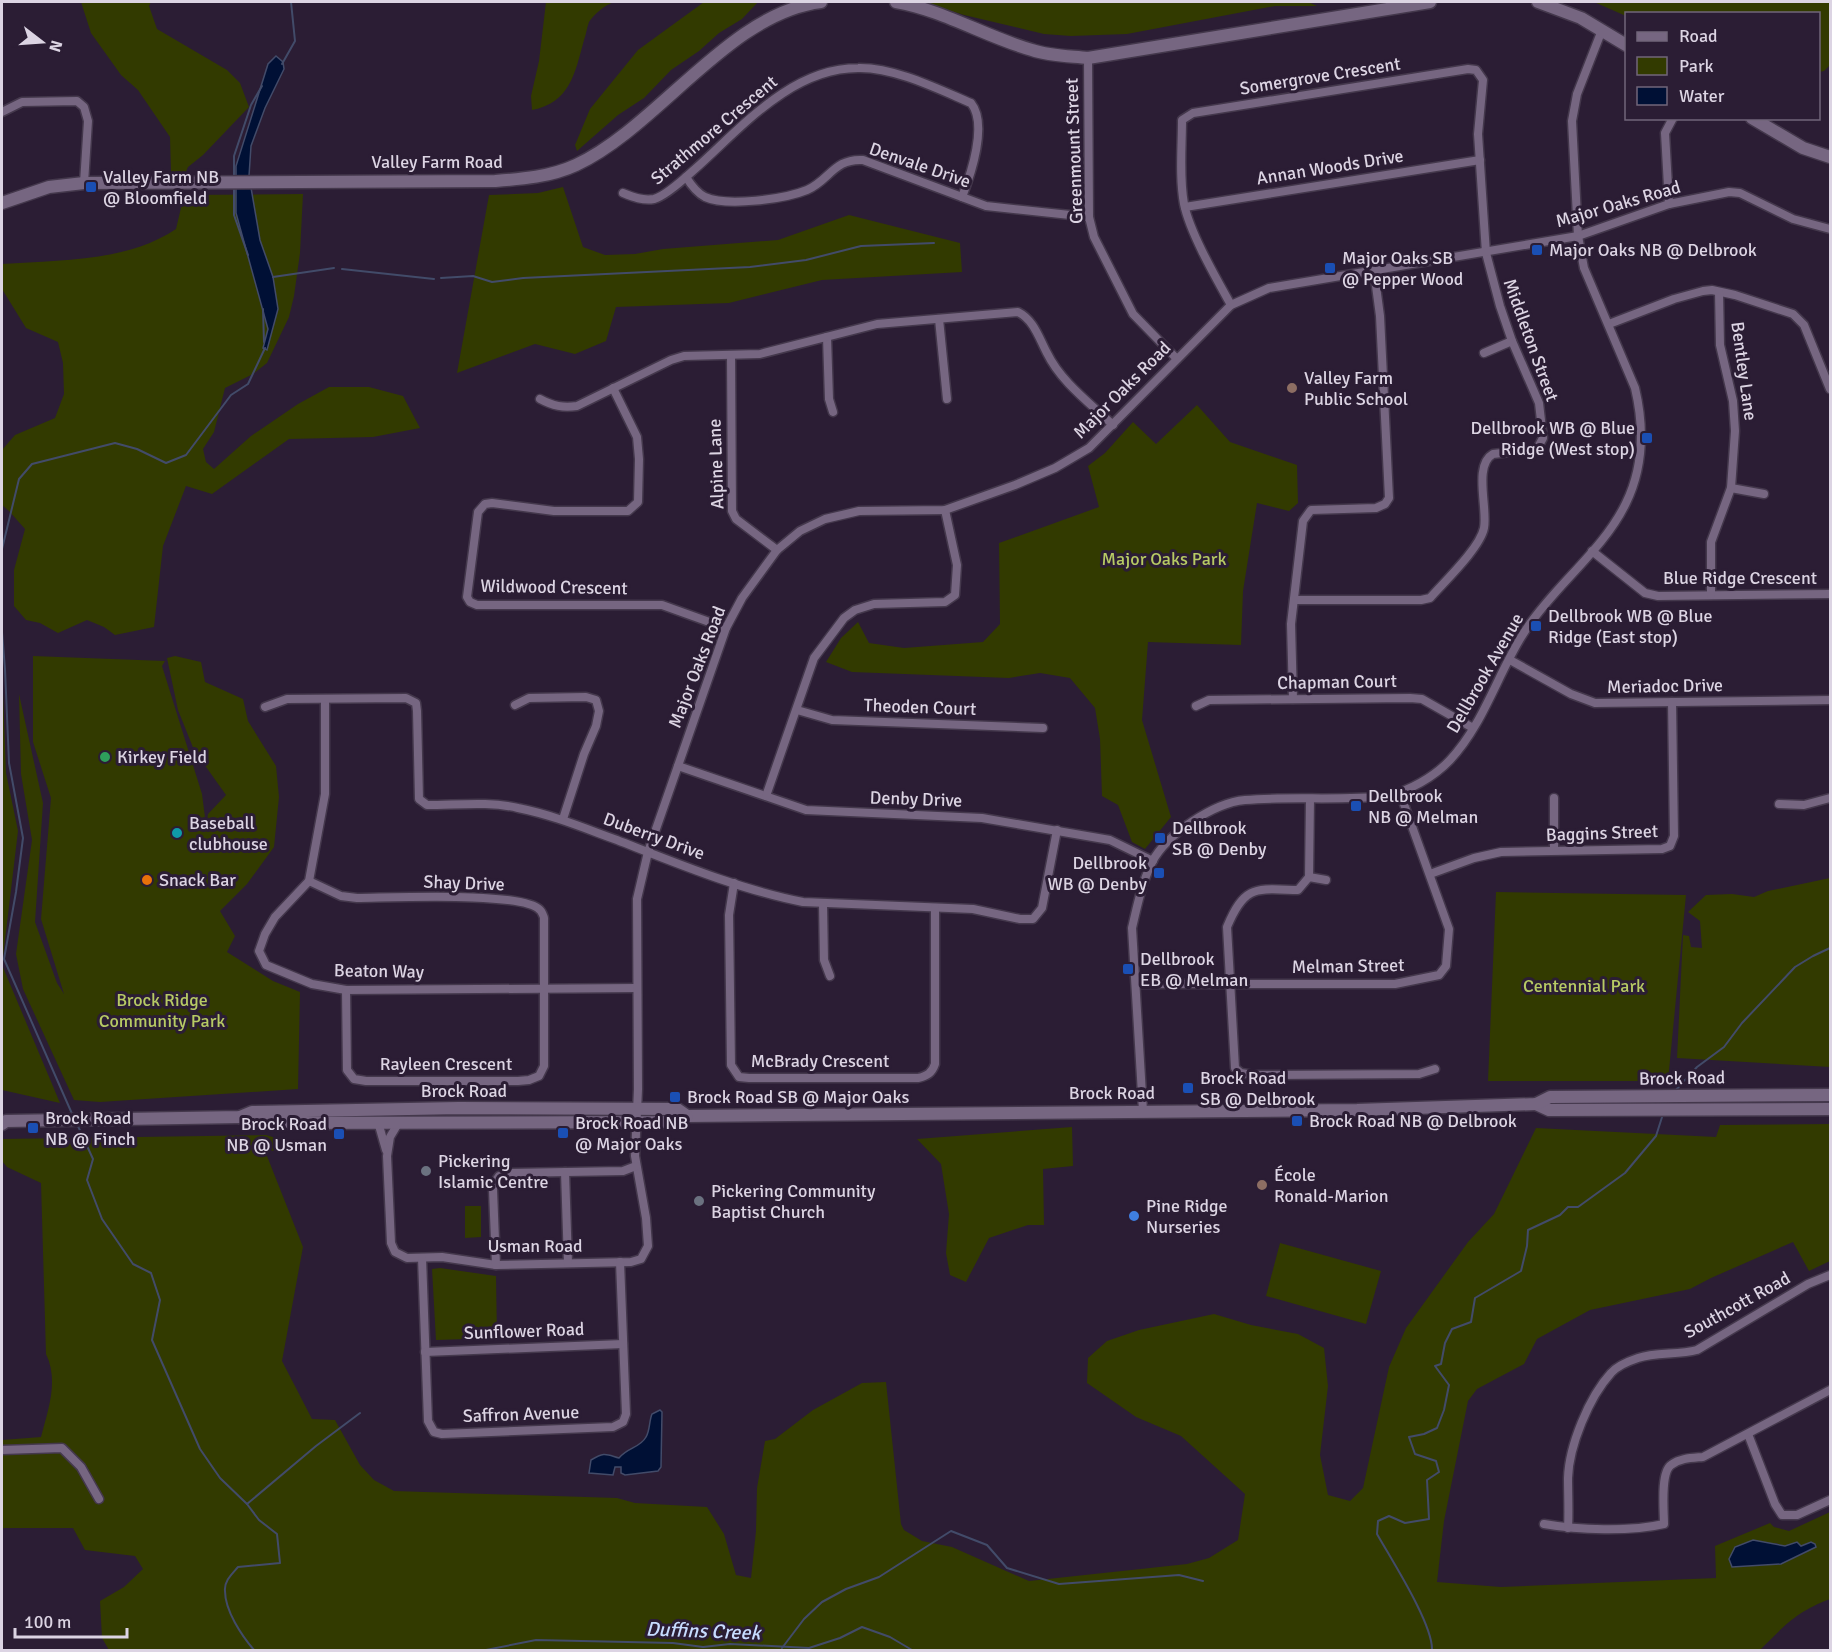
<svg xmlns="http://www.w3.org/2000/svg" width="1832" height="1652" font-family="Signika,sans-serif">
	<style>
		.green { fill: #323a00; fill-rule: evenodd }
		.water { fill: #001035; stroke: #424b69; stroke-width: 1.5 }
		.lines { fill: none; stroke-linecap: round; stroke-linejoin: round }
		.stream { stroke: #424b69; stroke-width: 2 }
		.street-casing { stroke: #44384c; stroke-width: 11 }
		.secondary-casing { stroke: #44384c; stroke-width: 15 }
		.street { stroke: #766681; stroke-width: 8 }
		.secondary { stroke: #766681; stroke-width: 12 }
		.transit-dot { fill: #1a4fb4; stroke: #2b1d34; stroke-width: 2 }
		.education-dot { fill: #8d6e63; stroke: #2b1d34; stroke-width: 2 }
		.leisure-dot { fill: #2e9e5b; stroke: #2b1d34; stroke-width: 2 }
		.culture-dot { fill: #0f9aa8; stroke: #2b1d34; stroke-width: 2 }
		.food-dot { fill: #e8710a; stroke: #2b1d34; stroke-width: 2 }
		.worship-dot { fill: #6b7280; stroke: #2b1d34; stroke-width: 2 }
		.shop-dot { fill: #3f7fe0; stroke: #2b1d34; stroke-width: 2 }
		.labels { text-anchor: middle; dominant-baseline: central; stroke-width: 6; stroke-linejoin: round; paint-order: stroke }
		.street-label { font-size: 18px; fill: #dcd4e3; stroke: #2b1d34 }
		.poi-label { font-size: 18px; fill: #dcd4e3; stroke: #2b1d34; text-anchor: start }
		.park-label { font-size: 18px; fill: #b7ca64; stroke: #2b1d34 }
		.water-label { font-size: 20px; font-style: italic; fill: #c7dcfe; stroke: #2b1d34 }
	</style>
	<rect width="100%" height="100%" fill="#2b1d34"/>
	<!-- green -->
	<g class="green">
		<polygon points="81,2 151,2 149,6 157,29 227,70 240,83 249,107 203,155 188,167 185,174 171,172 170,137 138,90 121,75 91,33"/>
		<path d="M546 2H614C605 5 594 14 589 22 587 27 586 35 584 40 575 73 570 103 532 110L531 96 539 61Z"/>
		<polygon points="704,2 758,2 742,19 719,33 699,51 671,70 644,98 618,115 577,151 575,145 590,109 638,50"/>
		<polygon points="923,2 1308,2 1317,6 1275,6 1127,34 1071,36 1044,34 964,15"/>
		<polygon points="1594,2 1830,2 1830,65 1824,71 1819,72 1818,14 1626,14 1626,16"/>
		<polygon points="563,187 583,247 605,255 635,254 663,249 778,240 849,215 960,243 962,272 822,280 729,303 616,307 606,341 575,354 535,344 457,373 489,195 538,193"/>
		<path d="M303 194 300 253 294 296 289 317 267 363 253 374 225 388 214 432 203 449 206 462 214 469 251 436 298 404 329 387H369L403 396 420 428 373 437 289 439 212 494 186 486 163 546 154 627 115 635 104 627 87 620 58 633 40 623 26 620 14 606V570L25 529 9 511 2 505V450L15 435 55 418 64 394 63 363 58 342 26 328 2 289V264C59 260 127 262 176 229L184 195Z"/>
		<polygon points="1197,405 1230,442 1297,465 1298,503 1289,511 1257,503 1243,591 1241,645 1148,642 1142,720 1171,817 1145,849 1132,842 1118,805 1102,796 1100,739 1095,708 1070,678 1040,673 1009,678 852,672 826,662 841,638 858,622 869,643 904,648 983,642 1000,624 999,543 1099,507 1088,466 1105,453 1133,422 1156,444"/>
		<polygon points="33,656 165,661 162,666 202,794 206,825 208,814 226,795 194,750 178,710 167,658 175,656 201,662 205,682 243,699 248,721 276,766 279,797 274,847 247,884 220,911 235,936 227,952 273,981 300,992 298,1089 100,1102 74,1100 23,989 16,954 32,840 21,774 19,694 43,803 35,922 57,983 64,994 41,919 51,798 33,742"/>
		<polygon points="2,666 6,773 18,831 2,965 60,1103 2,1090"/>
		<polygon points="1830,878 1830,1067 1677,1058 1683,935 1689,936 1691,947 1702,948 1700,921 1688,912 1706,895 1732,894 1754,897 1768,891"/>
		<polygon points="1496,892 1686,895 1668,1081 1488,1081"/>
		<path d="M1830 1124V1261L1809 1271 1793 1242 1711 1278 1690 1289 1590 1310 1537 1339 1524 1364 1477 1389 1468 1401 1444 1521 1437 1582 1501 1587 1716 1578 1715 1546 1770 1523 1774 1527 1789 1531 1830 1512V1599C1796 1612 1785 1625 1760 1650H109L102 1638 100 1601 124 1587 143 1569 135 1556 85 1550 73 1528H2V1440L41 1437C48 1410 59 1381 46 1354L41 1183 7 1167 2 1161V1139L266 1135 311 1149 265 1151 303 1247 282 1361 312 1419 335 1420 360 1465 374 1480 394 1491 617 1498 635 1503 707 1507 724 1534 736 1575 751 1578 756 1531 757 1488 765 1441 775 1439 813 1410 862 1383 886 1382 901 1524 904 1530 922 1541 952 1547 1029 1581 1187 1564 1209 1558 1238 1540 1245 1494 1181 1436 1136 1417 1087 1383 1088 1358 1107 1341 1139 1330 1214 1314 1251 1325 1298 1334 1324 1348 1328 1386 1320 1455 1328 1495 1350 1501 1363 1488 1389 1367 1406 1328 1468 1242 1494 1214 1536 1128 1716 1137 1720 1125ZM1776 1543 1785 1547 1801 1546 1807 1552 1781 1564 1732 1567Z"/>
		<polygon points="1072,1127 1073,1166 1043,1169 1044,1225 1028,1225 989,1238 966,1282 950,1275 946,1253 949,1214 941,1164 917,1139"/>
		<polygon points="465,1206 481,1206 481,1237 465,1238"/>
		<polygon points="1280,1243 1381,1271 1366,1324 1266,1296"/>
		<polygon points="440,1268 496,1276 497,1338 436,1340 432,1269"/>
	</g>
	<!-- water -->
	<g class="water">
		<polygon points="276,56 283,62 284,69 265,108 251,146 249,176 260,240 273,277 278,309 267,350 263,348 268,329 236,213 236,166 268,64"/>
		<path d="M660 1410 662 1412 661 1467 658 1471 625 1475 621 1473V1467H615L613 1475 589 1473 591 1460C605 1452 605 1454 619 1458 628 1447 640 1448 646 1437 650 1431 649 1421 652 1414Z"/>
		<polygon points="1753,1540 1785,1546 1797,1542 1801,1546 1811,1542 1815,1544 1816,1547 1781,1564 1732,1567 1729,1559 1735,1547"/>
	</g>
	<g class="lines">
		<!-- stream -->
		<g class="stream">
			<polyline points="282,64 295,41 291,2"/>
			<polyline points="234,179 234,156 251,105 262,86"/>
			<polyline points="234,188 234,215 248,255"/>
			<polyline points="342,269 434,279"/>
			<polyline points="273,277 334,268"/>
			<polyline points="441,278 473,276 492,282 523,278 750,267 806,260 861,246 934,243"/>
			<polyline points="263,309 264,342"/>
			<polyline points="2,549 19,479 32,464 115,443 137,449 166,463 186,455 231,395 248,384 265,348"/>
			<polyline points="2,632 5,669 9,763 23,838 16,892 4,959 73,1116"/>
			<polyline points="1675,1091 1697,1067 1724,1047 1742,1023 1795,967 1813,956 1830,948"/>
			<path d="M77 1124 93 1159 87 1180 102 1219 133 1264 151 1273 160 1300 152 1340 200 1449 220 1478 247 1504 259 1520 277 1534 280 1563 238 1567C232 1574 224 1581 225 1591 225 1611 242 1636 254 1650"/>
			<polyline points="247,1504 316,1446 360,1413"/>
			<polyline points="782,1648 804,1619 822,1602 846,1589 879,1577 951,1531 987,1545 1007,1568 1059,1584 1179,1575 1203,1581"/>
			<polyline points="486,1650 536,1640 673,1643 703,1647 730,1644 809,1648 840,1638 862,1627 890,1637 912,1650"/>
			<path d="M1432 1650C1433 1624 1391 1559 1377 1534L1378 1521 1389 1516 1405 1523 1429 1519 1427 1480 1439 1472 1436 1461 1415 1454 1409 1437 1424 1434 1437 1428 1444 1410 1449 1385 1435 1366 1441 1364 1445 1343 1452 1329 1471 1322 1475 1298 1521 1271 1527 1246 1528 1230 1560 1215 1568 1207H1578L1625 1173 1656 1136 1663 1114"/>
		</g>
		<!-- street casing -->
		<g class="street-casing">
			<g id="street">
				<polyline points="1088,58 1089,217 1094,237 1133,314 1177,359"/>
				<polyline points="2,112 22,102 77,101 84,107 88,121 84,183"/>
				<path d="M686 177C691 185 697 193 705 197 727 207 785 199 807 190 829 181 834 158 863 160L986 206 1089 217"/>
				<path d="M623 193C633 197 643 201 654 199 666 196 685 178 695 169 741 128 791 68 858 68 894 67 938 89 971 103 988 124 971 174 962 197"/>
				<polyline points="1669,204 1665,133 1673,118"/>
				<polyline points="1185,207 1480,160"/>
				<path d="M1231 305C1216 278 1190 233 1184 204 1179 177 1182 147 1182 120L1193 113 1468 69 1476 70 1483 80 1478 134 1486 253 1500 306 1512 341 1539 403 1543 438 1537 449 1493 454C1473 465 1488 509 1484 528 1480 548 1444 582 1430 598L1421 600H1294"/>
				<polyline points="939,319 947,399"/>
				<polyline points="1609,324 1674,299 1703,291 1712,290 1735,295 1793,314 1804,325 1830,389"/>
				<polyline points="827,337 829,399 833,412"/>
				<polyline points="1484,353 1512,341"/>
				<polyline points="731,355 732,511 736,519 777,550"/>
				<polyline points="613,388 637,437 639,459 638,502 628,511 554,511 492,503 485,504 478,512 467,597 470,602 477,605 662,605 726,628"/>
				<path d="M540 399C553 406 563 408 577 406L671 360 684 356 760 354 877 324 1018 312C1034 320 1039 338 1047 353 1061 382 1090 403 1113 425"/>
				<polyline points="1731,488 1764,494"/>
				<polyline points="1592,551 1645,593 1658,596 1830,594"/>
				<polyline points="1711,595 1711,542 1731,488 1735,431 1733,401 1720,345 1719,292"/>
				<polyline points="1510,660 1571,694 1595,703 1830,700"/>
				<polyline points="325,699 325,794 309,881 275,917 265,934 259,951 266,965 312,984 346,990 637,988"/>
				<polyline points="1293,699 1291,624 1303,521 1311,510 1376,508 1385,504 1389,498 1380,316 1374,271"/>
				<polyline points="515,705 529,698 586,697 596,700 599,711 596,726 584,754 563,819"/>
				<polyline points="1196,706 1209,700 1410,698 1422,699 1473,728"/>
				<path d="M265 707 287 699 406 698 416 703 417 711 419 799 427 805C457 805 489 801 518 808 553 815 584 828 617 840 676 863 741 890 803 902L973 909 1020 919H1033L1042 908 1057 830"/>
				<polyline points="797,710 832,720 1043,728"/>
				<polyline points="678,766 806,810 982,818 1110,840 1153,861"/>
				<polyline points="766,796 814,658 844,618 855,610 874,604 945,602 955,595 957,565 945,510"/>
				<polyline points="1554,798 1554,850"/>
				<path d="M1310 799 1309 877 1298 890C1256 889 1245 884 1227 927L1235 1068 1241 1073 1254 1075 1419 1074 1435 1069"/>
				<polyline points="1779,804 1804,805 1830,798"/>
				<polyline points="1430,874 1474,858 1501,852 1662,849 1670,846 1674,836 1672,702"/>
				<polyline points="1309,877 1326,880"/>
				<path d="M309 881 341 896 357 898C387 898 523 891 540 910 541 910 544 917 544 918V1066L539 1076 529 1080 518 1081H366L354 1079 347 1070 346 990"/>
				<path d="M734 883 729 915 731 1065 739 1077 749 1078H918C927 1076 932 1073 935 1064V908"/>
				<polyline points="823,904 824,960 830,976"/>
				<polyline points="1136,984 1395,984 1439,975 1446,966 1449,929 1400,793"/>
				<path d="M1143 1111 1132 928C1137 906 1142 883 1152 862 1167 834 1213 803 1245 800 1292 796 1340 801 1387 796 1409 791 1434 777 1450 760 1484 724 1498 672 1525 631 1554 586 1603 551 1626 503 1644 466 1644 426 1635 388L1584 268 1578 236 1572 121 1577 94 1602 30"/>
				<polyline points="378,1122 386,1150"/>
				<polyline points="399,1122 390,1137 387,1156 391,1243 395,1252 407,1258 442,1257 496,1265 631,1262 641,1259 648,1246 646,1218 635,1156 638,1089 637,899 648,852 726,628 742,598 777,550 800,531 825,519 859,511 945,510 1015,485 1055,468 1089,448 1231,305 1269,288 1578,236 1669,204 1729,192 1740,193 1793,219 1830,229"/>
				<polyline points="565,1172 568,1263"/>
				<polyline points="422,1258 428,1421 434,1432 442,1434 613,1427 623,1422 626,1414 620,1262"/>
				<polyline points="496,1265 493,1190 494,1183 499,1176 510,1173 623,1171 636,1166"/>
				<polyline points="425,1352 623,1344"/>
				<polyline points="1748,1434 1775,1504 1782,1515 1797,1515 1830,1500"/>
				<polyline points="2,1450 62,1448 81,1467 99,1499"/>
				<path d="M1544 1524C1578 1530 1630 1532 1664 1524 1664 1511 1660 1473 1671 1465 1680 1458 1692 1458 1703 1457L1830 1390"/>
				<path d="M1568 1528C1569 1512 1568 1495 1568 1478 1569 1446 1589 1397 1611 1373 1617 1366 1629 1361 1638 1358 1655 1352 1678 1355 1697 1350L1808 1284 1830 1275"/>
			</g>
		</g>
		<!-- secondary casing -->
		<g class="secondary-casing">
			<g id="secondary">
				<path d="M896 2C943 10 986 37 1032 50 1050 56 1069 56 1088 58L1430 2"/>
				<polyline points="1538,2 1581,18 1626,45"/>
				<polyline points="1752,118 1803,148 1830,157"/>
				<path d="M2 203 49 187 84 183 495 181C522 179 550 177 576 165 659 126 729 13 821 2"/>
				<polyline points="1536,1104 1549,1110 1830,1109"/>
				<polyline points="240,1117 252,1123 676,1122 687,1116 1357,1110 1536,1104 1550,1097 1830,1095"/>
				<polyline points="2,1124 6,1121 240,1117 252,1112 459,1108 677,1109 687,1116"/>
			</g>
		</g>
		<!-- street -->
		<use href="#street" class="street"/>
		<!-- secondary -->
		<use href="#secondary" class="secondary"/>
	</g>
	<!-- markers -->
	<g class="transit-dot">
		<rect x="85" y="181" width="12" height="12" rx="3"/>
		<rect x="1531" y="244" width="12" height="12" rx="3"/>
		<rect x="1324" y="262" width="12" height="12" rx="3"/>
		<rect x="1641" y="432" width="12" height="12" rx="3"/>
		<rect x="1530" y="620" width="12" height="12" rx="3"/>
		<rect x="1350" y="800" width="12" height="12" rx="3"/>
		<rect x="1154" y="832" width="12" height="12" rx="3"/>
		<rect x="1153" y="867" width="12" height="12" rx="3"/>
		<rect x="1122" y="963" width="12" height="12" rx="3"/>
		<rect x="1182" y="1082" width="12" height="12" rx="3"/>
		<rect x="669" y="1091" width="12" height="12" rx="3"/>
		<rect x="1291" y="1115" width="12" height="12" rx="3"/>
		<rect x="27" y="1122" width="12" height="12" rx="3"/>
		<rect x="557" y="1127" width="12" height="12" rx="3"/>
		<rect x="333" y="1128" width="12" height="12" rx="3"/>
	</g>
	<g class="education-dot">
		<circle cx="1292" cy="388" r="6"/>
		<circle cx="1262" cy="1185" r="6"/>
	</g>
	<circle class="leisure-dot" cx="105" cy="757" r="6"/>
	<circle class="culture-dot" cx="177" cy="833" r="6"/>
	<circle class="food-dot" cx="147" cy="880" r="6"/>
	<g class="worship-dot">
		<circle cx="426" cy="1171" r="6"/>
		<circle cx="699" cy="1201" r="6"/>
	</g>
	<circle class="shop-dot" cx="1134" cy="1216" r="6"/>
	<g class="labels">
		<!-- street labels -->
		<g class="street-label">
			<text transform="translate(1320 76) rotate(-9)">Somergrove Crescent</text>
			<text transform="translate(714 130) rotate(-40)">Strathmore Crescent</text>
			<text transform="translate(1074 151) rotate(-92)">Greenmount Street</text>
			<text x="437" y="162">Valley Farm Road</text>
			<text transform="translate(920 165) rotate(19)">Denvale Drive</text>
			<text transform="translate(1330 167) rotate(-9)">Annan Woods Drive</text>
			<text transform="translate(1618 204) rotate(-16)">Major Oaks Road</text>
			<text transform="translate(1531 340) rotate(70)">Middleton Street</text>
			<text transform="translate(1744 371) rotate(82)">Bentley Lane</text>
			<text transform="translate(1122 390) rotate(-45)">Major Oaks Road</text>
			<text transform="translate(716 464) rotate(-92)">Alpine Lane</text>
			<text x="1740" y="578">Blue Ridge Crescent</text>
			<text transform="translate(554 587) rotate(1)">Wildwood Crescent</text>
			<text transform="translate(697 667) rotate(-69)">Major Oaks Road</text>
			<text transform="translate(1485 673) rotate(-60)">Dellbrook Avenue</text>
			<text transform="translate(1337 682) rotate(-1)">Chapman Court</text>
			<text transform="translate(1665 686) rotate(-1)">Meriadoc Drive</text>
			<text transform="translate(920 707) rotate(2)">Theoden Court</text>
			<text transform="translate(916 799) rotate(2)">Denby Drive</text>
			<text transform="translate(1602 833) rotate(-2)">Baggins Street</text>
			<text transform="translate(654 836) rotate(20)">Duberry Drive</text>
			<text transform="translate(464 883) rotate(2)">Shay Drive</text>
			<text transform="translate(1348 966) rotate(-1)">Melman Street</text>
			<text transform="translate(379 971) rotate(1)">Beaton Way</text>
			<text x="820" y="1061">McBrady Crescent</text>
			<text x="446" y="1064">Rayleen Crescent</text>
			<text transform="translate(1682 1078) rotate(-1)">Brock Road</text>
			<text x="464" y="1091">Brock Road</text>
			<text x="1112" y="1093">Brock Road</text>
			<text x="535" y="1246">Usman Road</text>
			<text transform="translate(1737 1305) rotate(-29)">Southcott Road</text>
			<text transform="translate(524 1331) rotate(-2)">Sunflower Road</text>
			<text transform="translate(521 1414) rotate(-2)">Saffron Avenue</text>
		</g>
		<!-- poi labels -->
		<g class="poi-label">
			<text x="103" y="177">Valley Farm NB<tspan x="103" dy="21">@ Bloomfield</tspan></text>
			<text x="1549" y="250">Major Oaks NB @ Delbrook</text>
			<text x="1342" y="258">Major Oaks SB<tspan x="1342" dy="21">@ Pepper Wood</tspan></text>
			<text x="1304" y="378">Valley Farm<tspan x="1304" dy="21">Public School</tspan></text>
			<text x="1635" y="428" text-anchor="end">Dellbrook WB @ Blue<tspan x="1635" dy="21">Ridge (West stop)</tspan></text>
			<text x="1548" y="616">Dellbrook WB @ Blue<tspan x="1548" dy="21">Ridge (East stop)</tspan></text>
			<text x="117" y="757">Kirkey Field</text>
			<text x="1368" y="796">Dellbrook<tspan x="1368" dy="21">NB @ Melman</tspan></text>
			<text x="189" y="823">Baseball<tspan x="189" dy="21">clubhouse</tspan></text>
			<text x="1172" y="828">Dellbrook<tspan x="1172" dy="21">SB @ Denby</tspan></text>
			<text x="1147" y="863" text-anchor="end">Dellbrook<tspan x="1147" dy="21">WB @ Denby</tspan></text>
			<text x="159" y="880">Snack Bar</text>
			<text x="1140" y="959">Dellbrook<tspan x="1140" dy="21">EB @ Melman</tspan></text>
			<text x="1200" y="1078">Brock Road<tspan x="1200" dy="21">SB @ Delbrook</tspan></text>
			<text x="687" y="1097">Brock Road SB @ Major Oaks</text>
			<text x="45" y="1118">Brock Road<tspan x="45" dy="21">NB @ Finch</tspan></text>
			<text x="1309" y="1121">Brock Road NB @ Delbrook</text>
			<text x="575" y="1123">Brock Road NB<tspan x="575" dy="21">@ Major Oaks</tspan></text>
			<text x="327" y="1124" text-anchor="end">Brock Road<tspan x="327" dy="21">NB @ Usman</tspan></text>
			<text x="438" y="1161">Pickering<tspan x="438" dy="21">Islamic Centre</tspan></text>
			<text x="1274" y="1175">École<tspan x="1274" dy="21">Ronald-Marion</tspan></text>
			<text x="711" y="1191">Pickering Community<tspan x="711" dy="21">Baptist Church</tspan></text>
			<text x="1146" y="1206">Pine Ridge<tspan x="1146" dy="21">Nurseries</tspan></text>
		</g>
		<!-- park labels -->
		<g class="park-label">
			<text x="1164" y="559">Major Oaks Park</text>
			<text x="1584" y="986">Centennial Park</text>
			<text x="162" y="1000">Brock Ridge<tspan x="162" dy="21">Community Park</tspan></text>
		</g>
		<!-- water labels -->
		<g class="water-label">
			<text transform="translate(703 1631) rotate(2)">Duffins Creek</text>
		</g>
	</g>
	<!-- border -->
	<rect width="1832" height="1652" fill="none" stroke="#dcd4e3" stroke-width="6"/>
	<!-- legend -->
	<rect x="1625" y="12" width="195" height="108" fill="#2b1d34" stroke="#72667a" stroke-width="1.5"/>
	<rect x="1637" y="32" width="30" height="9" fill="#766681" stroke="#72667a" stroke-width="1.5"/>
	<text x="1679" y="42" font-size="18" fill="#dcd4e3">Road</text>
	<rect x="1637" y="57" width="30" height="18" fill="#323a00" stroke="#72667a" stroke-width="1.5"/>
	<text x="1679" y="72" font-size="18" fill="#dcd4e3">Park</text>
	<rect x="1637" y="87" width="30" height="18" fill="#001035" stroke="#72667a" stroke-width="1.5"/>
	<text x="1679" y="102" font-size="18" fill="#dcd4e3">Water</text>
	<!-- north arrow -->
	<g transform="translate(42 42) rotate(107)" stroke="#2b1d34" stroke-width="4.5" paint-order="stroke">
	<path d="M0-4.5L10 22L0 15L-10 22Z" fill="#dcd4e3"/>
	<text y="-9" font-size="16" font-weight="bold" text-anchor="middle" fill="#dcd4e3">N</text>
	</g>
	<!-- scale -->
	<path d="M15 1628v9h112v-9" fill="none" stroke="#dcd4e3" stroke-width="3"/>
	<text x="24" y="1628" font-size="18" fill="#dcd4e3" stroke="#2b1d34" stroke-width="4.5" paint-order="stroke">100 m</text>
</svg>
